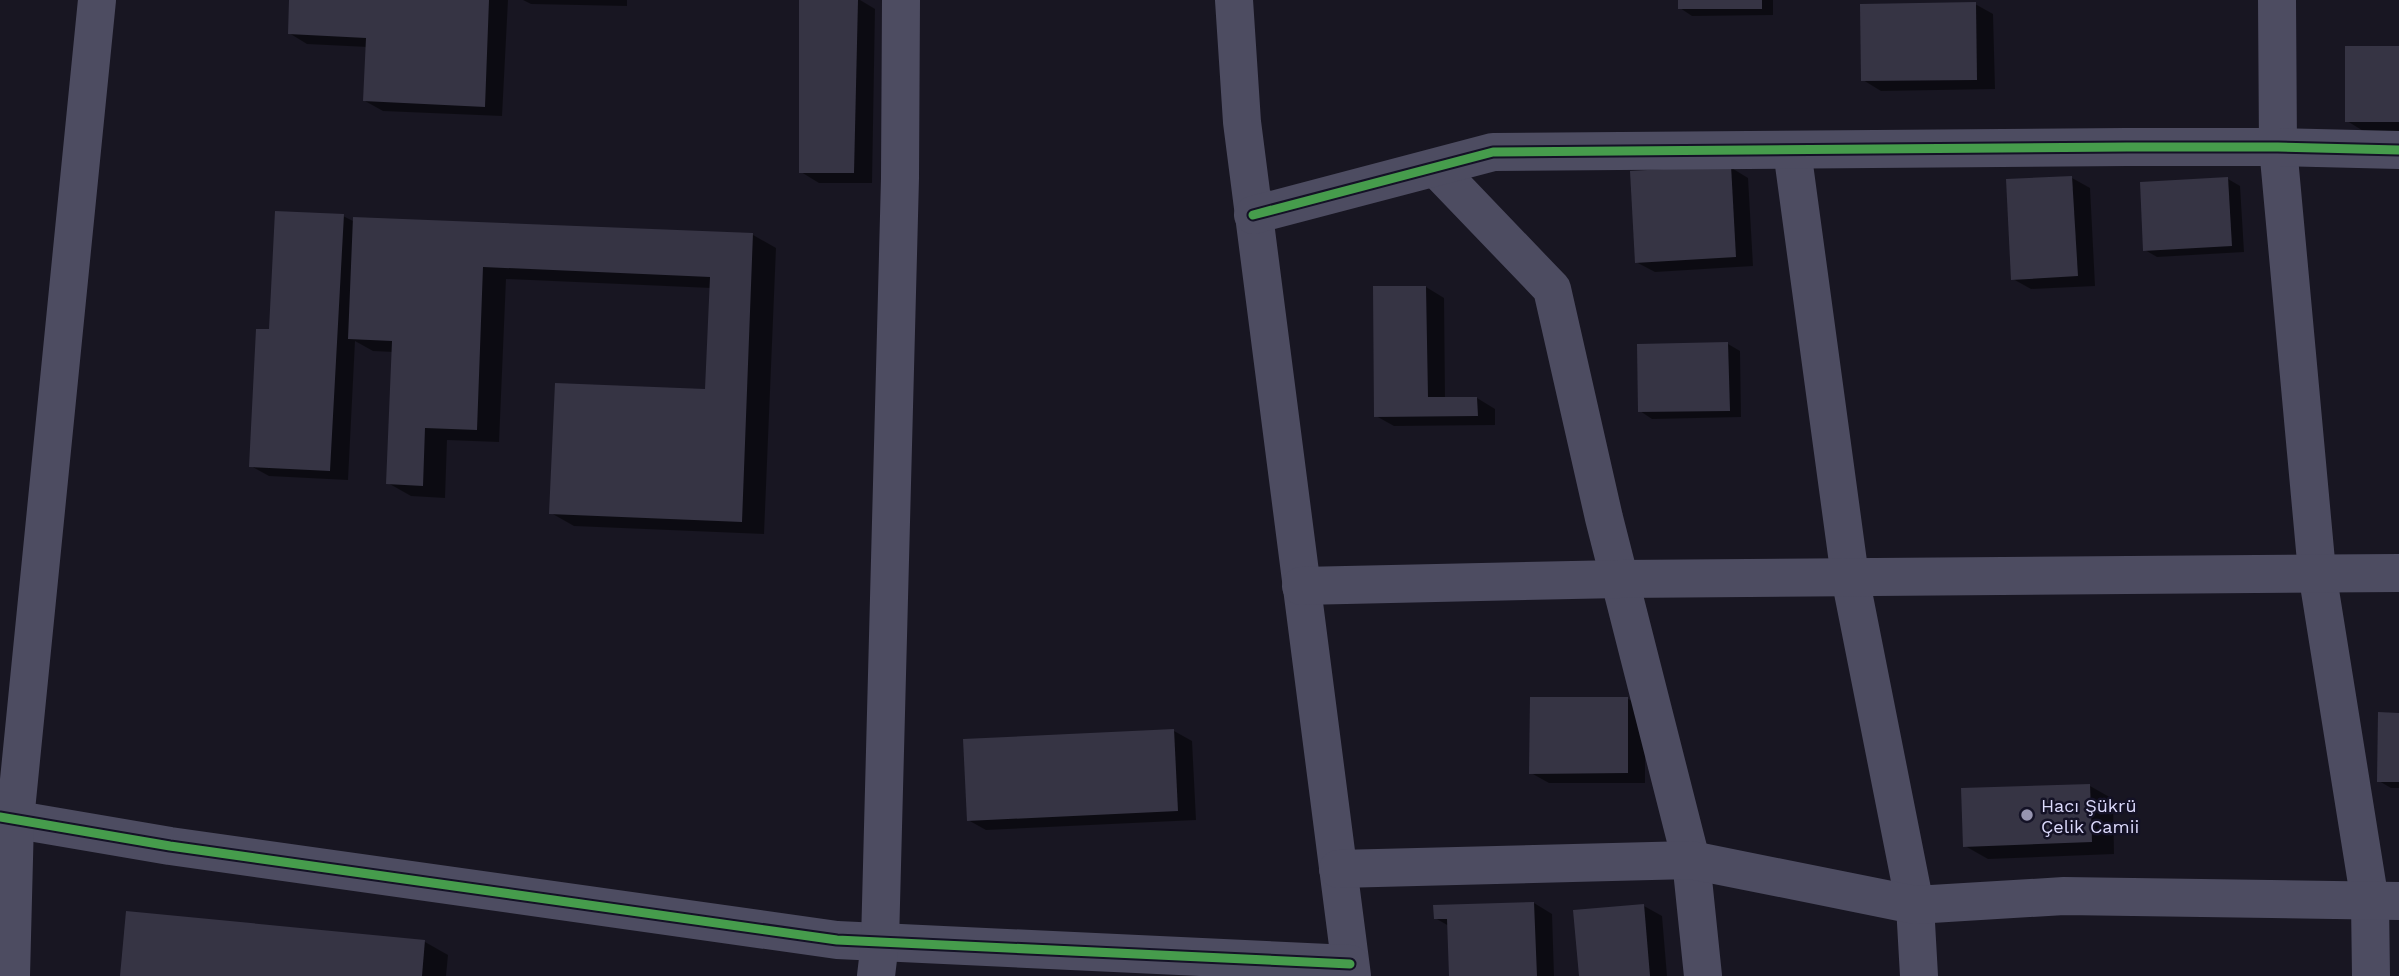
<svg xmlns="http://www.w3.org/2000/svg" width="2399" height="976" font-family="'Work Sans',sans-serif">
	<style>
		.shadow { fill: #0007 }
		.building { fill: #363444 }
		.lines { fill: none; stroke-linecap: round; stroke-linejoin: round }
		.minor { stroke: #4d4c61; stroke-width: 38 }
		.cycleway-casing { stroke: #141226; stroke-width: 13 }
		.cycleway { stroke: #469c4c; stroke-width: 9 }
		.poi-dot { fill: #9795b0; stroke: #141226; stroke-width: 2.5 }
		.labels { text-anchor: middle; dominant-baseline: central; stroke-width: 5; stroke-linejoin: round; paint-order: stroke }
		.poi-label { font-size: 18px; fill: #dcdafc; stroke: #141226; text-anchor: start }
	</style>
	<rect width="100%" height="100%" fill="#181622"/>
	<!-- shadow -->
	<g class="shadow">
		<polygon points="291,0 508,0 502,116 383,111 365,101 368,47 307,44 289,33"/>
		<polygon points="523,0 627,0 627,6 531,4"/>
		<polygon points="801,0 860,0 875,9 872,183 819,183 801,172"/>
		<polygon points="1679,0 1773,0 1773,15 1692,16 1680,8"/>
		<polygon points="1975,4 1993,14 1995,89 1881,91 1863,80"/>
		<polygon points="2399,47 2399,132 2365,132 2347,121"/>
		<polygon points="1730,167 1748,178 1753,266 1655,272 1636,262"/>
		<polygon points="2072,178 2090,188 2095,286 2031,289 2013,279"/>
		<polygon points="2228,179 2240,186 2244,252 2157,257 2145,250"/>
		<polygon points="343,216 355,222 355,218 753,235 776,248 764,534 574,526 551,513 707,391 711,288 506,279 499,442 447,440 445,498 411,496 388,483 394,352 373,351 355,341 348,480 269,476 251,466 271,331"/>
		<polygon points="1426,287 1444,298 1445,398 1477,398 1495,409 1495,425 1394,426 1376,416"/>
		<polygon points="1728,344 1740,351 1741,417 1652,419 1640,411"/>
		<polygon points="1627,698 1645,709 1645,783 1549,783 1531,773"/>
		<polygon points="2399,714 2399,788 2391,788 2379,781"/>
		<polygon points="1174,731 1192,741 1196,820 986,830 968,820"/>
		<polygon points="2090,786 2113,799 2114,854 1988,859 1965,846"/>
		<polygon points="1534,903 1552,914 1554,976 1451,976 1449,926 1435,918"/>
		<polygon points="1644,906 1662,916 1667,976 1581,976"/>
		<polygon points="425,942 448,955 446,976 121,976"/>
	</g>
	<!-- building -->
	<g class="building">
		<polygon points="289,0 489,0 485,107 363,101 366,38 288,34"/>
		<polygon points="799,0 858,0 854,173 799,173"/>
		<rect x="1678" y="0" width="84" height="9"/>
		<polygon points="1976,2 1977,80 1861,81 1860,4"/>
		<rect x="2345" y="46" width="54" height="76"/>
		<polygon points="1731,165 1736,257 1635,263 1630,171"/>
		<polygon points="2072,176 2078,276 2011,280 2006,179"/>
		<polygon points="2228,177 2232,246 2143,251 2140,182"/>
		<polygon points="275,211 344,214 330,471 249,467 256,329 269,329"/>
		<polygon points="353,217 753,233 742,522 549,514 555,383 705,389 710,277 483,267 477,430 425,428 423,486 386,484 392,341 348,339"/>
		<polygon points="1373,286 1426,286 1428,397 1477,397 1478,416 1374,417"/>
		<polygon points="1728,342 1730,411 1638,412 1637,344"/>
		<polygon points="1530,697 1628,697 1628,773 1529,774"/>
		<polygon points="2378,712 2399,713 2399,782 2377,782"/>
		<polygon points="1174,729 1178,811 967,821 963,739"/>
		<polygon points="2090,784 2092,842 1963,847 1961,788"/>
		<polygon points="1534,902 1537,976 1449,976 1447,919 1434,919 1433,905"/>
		<polygon points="1644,904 1650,976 1579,976 1573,910"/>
		<polygon points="126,911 425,940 422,976 120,976"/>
	</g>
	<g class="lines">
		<!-- minor -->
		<g class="minor">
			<polyline points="1234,0 1242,122 1352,976"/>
			<polyline points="2277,0 2278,147 2317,572 2370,902 2371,976"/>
			<polyline points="1792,150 1850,577 1915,905 1919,976"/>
			<polyline points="1436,168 1552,289 1604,518 1691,860 1703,976"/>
			<polyline points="1253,215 1493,152 2127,147 2278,147 2399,150"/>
			<polyline points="1301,586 1620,579 2399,573"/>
			<polyline points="0,817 170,846 837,940 1350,964"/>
			<polyline points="1338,869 1691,860 1915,905 2064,896 2399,901"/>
			<polyline points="11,976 15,820 97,0"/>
			<polyline points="876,976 880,942 900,178 901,0"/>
		</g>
		<!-- cycleway casing -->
		<g class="cycleway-casing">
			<g id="cycleway">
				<polyline points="1253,215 1493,152 2127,147 2278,147 2399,150"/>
				<polyline points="0,817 170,846 837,940 1350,964"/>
			</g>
		</g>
		<!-- cycleway -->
		<use href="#cycleway" class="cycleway"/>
	</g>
	<!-- markers -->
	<circle class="poi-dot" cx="2027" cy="815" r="7"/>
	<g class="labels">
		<!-- poi labels -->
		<g class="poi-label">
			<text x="2041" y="805">Hacı Şükrü<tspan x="2041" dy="21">Çelik Camii</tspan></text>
		</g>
	</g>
</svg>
